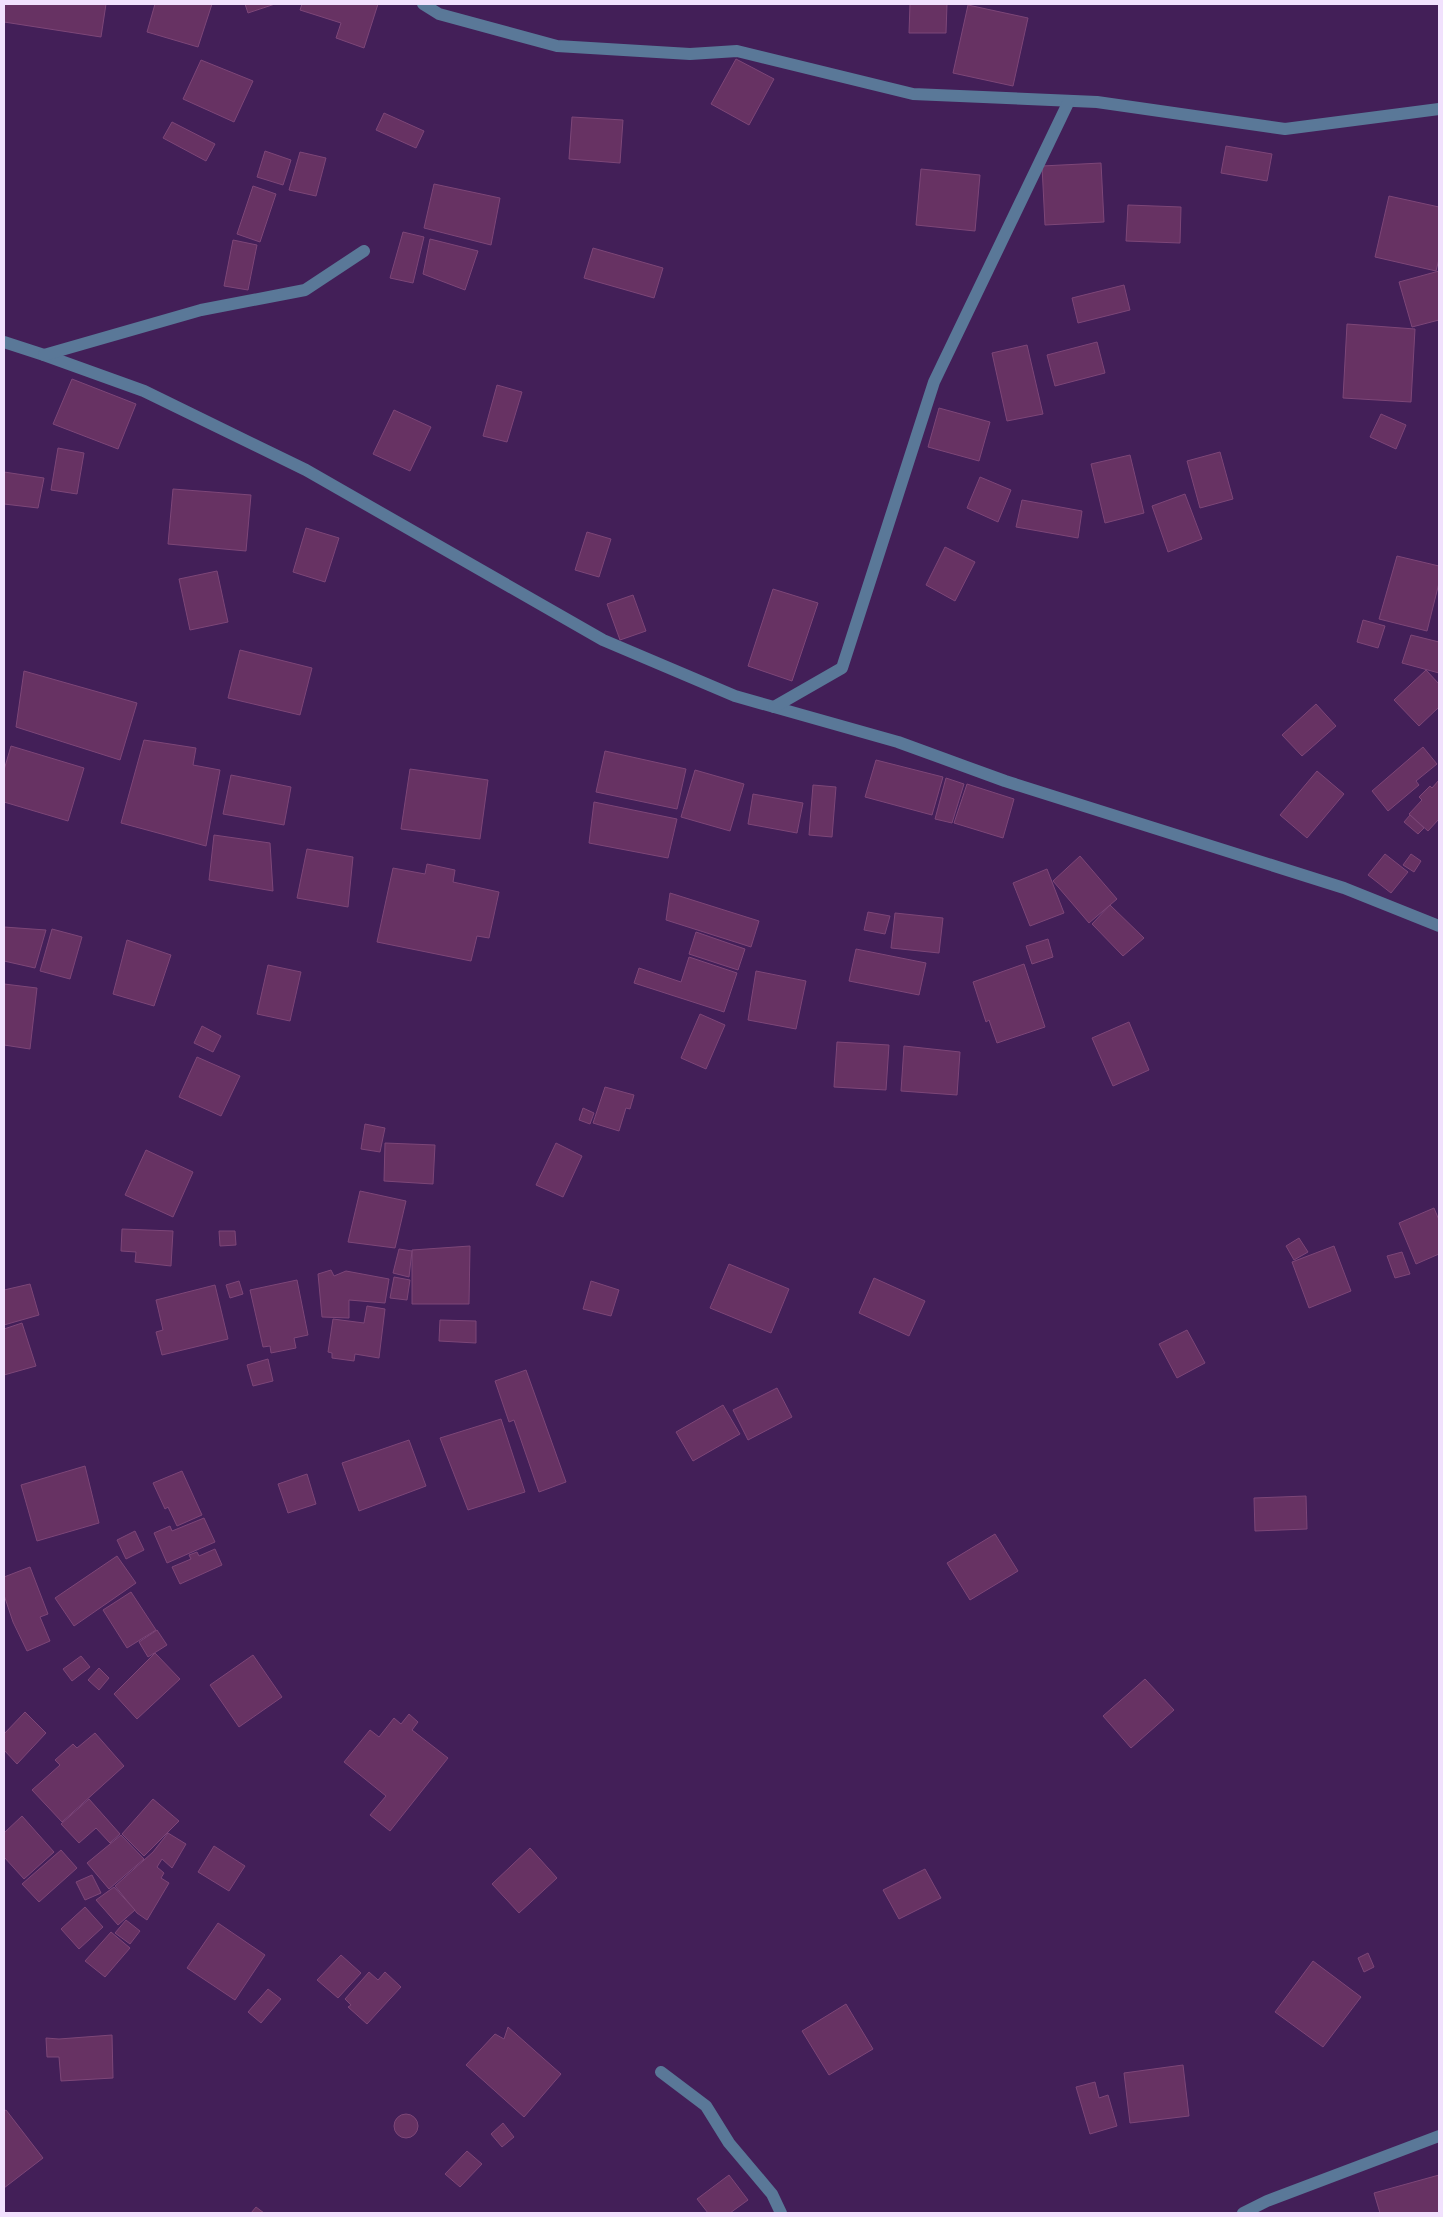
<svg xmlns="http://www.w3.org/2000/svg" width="1443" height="2217" font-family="'Varela Round',sans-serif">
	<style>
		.building { fill: #673263; stroke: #7d4678 }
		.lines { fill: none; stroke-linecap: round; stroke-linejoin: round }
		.minor { stroke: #5a7898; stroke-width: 12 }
	</style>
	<rect width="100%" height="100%" fill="#431f58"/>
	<!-- building -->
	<g class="building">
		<polygon points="4,4 106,4 101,37 4,22"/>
		<polygon points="155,4 212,4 198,47 147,32"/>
		<polygon points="245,4 275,4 248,13"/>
		<polygon points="302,4 378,4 364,48 336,38 341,23 300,10"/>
		<polygon points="910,4 947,4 946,33 909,33"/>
		<polygon points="968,5 1028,18 1013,86 953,73"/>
		<polygon points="736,59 774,79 749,125 711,104"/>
		<polygon points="201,60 253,81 234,122 183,99"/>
		<polygon points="384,113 424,131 416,148 376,130"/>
		<polygon points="572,117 623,120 620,163 569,159"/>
		<polygon points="172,122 215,144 206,161 163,138"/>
		<polygon points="1226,146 1272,154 1267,181 1221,173"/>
		<polygon points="265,151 291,160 283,185 257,177"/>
		<polygon points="300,152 326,158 316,196 289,190"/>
		<polygon points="1101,163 1104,222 1045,225 1042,166"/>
		<polygon points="921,169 980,175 975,231 916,225"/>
		<polygon points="434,184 500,198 491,245 424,228"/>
		<polygon points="253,186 276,194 260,242 237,234"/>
		<polygon points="1389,196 1439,207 1439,259 1436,271 1375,257"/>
		<polygon points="1128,205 1181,207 1180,243 1126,241"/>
		<polygon points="403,232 424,237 413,283 390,278"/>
		<polygon points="430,239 478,251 465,290 423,274"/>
		<polygon points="233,240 257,245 248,290 224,286"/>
		<polygon points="593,248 663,268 654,298 584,278"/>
		<polygon points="1439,271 1439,320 1412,327 1399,282"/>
		<polygon points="1124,285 1130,310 1078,323 1072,298"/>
		<polygon points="1347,324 1415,329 1411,402 1343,398"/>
		<polygon points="1097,342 1105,373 1055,386 1047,355"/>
		<polygon points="1027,345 1043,414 1007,421 992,353"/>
		<polygon points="72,379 136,404 118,449 53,424"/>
		<polygon points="497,385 522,392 507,442 483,436"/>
		<polygon points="939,408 990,422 979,461 928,447"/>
		<polygon points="394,410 431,427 410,471 373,454"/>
		<polygon points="1381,414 1406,425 1396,449 1370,437"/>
		<polygon points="58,448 84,453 77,494 51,490"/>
		<polygon points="1220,452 1233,499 1200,508 1187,461"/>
		<polygon points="1130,455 1144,513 1105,523 1091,464"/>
		<polygon points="4,472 44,478 38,508 4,504"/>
		<polygon points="980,477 1011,490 998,522 967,508"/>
		<polygon points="173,489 251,495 246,551 168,544"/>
		<polygon points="1185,494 1202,539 1168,552 1152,506"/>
		<polygon points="1022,500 1082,511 1078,538 1016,527"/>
		<polygon points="306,528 339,538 325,582 293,572"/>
		<polygon points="587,532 611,539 599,577 575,570"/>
		<polygon points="945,547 975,562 955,601 926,585"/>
		<polygon points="1397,556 1439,566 1439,583 1427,631 1379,619"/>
		<polygon points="217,571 228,622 190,630 179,579"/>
		<polygon points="773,589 818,603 792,681 748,666"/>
		<polygon points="633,595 646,631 620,640 607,604"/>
		<polygon points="1363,620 1385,626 1378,648 1357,642"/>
		<polygon points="1411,635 1439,642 1439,673 1402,663"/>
		<polygon points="240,650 312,668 300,715 228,698"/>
		<polygon points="1426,670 1439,684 1439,707 1419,726 1394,700"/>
		<polygon points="24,671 137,703 120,760 16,727"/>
		<polygon points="1316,704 1336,726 1302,756 1282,735"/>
		<polygon points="144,740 196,748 193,765 220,770 206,846 121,823"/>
		<polygon points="11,746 84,768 68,821 4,802 4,770"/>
		<polygon points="1423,747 1437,764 1416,781 1419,785 1388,811 1372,791"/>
		<polygon points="605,751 686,769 677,809 596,792"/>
		<polygon points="876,760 943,777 932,815 865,797"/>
		<polygon points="410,769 488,780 480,839 401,829"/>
		<polygon points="695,770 744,784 730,831 681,817"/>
		<polygon points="1317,771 1344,794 1307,838 1280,815"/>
		<polygon points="231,775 291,787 284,825 223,814"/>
		<polygon points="946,778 964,784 952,823 935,819"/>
		<polygon points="1439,780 1439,819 1428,831 1409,814 1422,800 1419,797 1430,786 1432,788"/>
		<polygon points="967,784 1014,799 1003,838 954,823"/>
		<polygon points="813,785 836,787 832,837 809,835"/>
		<polygon points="753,794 803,803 797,833 748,824"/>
		<polygon points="594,802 677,819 668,858 589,843"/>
		<polygon points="1410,815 1424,828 1418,834 1404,822"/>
		<polygon points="214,835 270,843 273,891 209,880"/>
		<polygon points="307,849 353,857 348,907 297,898"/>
		<polygon points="1385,854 1408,872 1391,893 1368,875"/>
		<polygon points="1411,854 1421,861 1414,872 1403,865"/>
		<polygon points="1080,856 1117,899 1089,923 1053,881"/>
		<polygon points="427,864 455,870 453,882 499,892 489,938 477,936 471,961 377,942 393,868 425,874"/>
		<polygon points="1047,869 1064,913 1030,926 1013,883"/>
		<polygon points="670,893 759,921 751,947 666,920"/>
		<polygon points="1110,905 1144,938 1123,956 1092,924"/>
		<polygon points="868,912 890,916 885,934 864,930"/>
		<polygon points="895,913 943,918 939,953 891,948"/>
		<polygon points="4,927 46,930 35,968 4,961"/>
		<polygon points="52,929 82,937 70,979 40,971"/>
		<polygon points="696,932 745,949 738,970 689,954"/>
		<polygon points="1048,939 1053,957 1032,964 1026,946"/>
		<polygon points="127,940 171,955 154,1006 113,994"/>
		<polygon points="856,949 926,963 919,995 849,981"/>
		<polygon points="689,957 737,973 724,1012 634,983 639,968 681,982"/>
		<polygon points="1024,964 1045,1027 997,1043 989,1020 986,1022 973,982"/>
		<polygon points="268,965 301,972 290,1021 257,1014"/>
		<polygon points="756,971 806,981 796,1029 748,1020"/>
		<polygon points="4,984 37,988 30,1049 4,1045"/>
		<polygon points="700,1014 725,1025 706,1069 681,1058"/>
		<polygon points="1129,1022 1149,1070 1113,1086 1092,1038"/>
		<polygon points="202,1026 221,1036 213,1052 194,1043"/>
		<polygon points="837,1042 889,1045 886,1090 834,1087"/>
		<polygon points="904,1046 960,1052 957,1095 901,1091"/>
		<polygon points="197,1057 240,1076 221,1116 179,1097"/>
		<polygon points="605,1087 634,1095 630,1109 626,1108 619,1131 593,1123"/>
		<polygon points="583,1108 594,1113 590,1124 579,1120"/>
		<polygon points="365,1124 385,1128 380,1152 361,1149"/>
		<polygon points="385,1143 435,1145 433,1184 384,1181"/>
		<polygon points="556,1143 582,1156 563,1197 536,1185"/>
		<polygon points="146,1150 193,1172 173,1217 125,1195"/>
		<polygon points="360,1191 406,1201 395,1248 348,1242"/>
		<polygon points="1434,1208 1439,1220 1439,1254 1416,1264 1399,1223"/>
		<polygon points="122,1229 173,1231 171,1266 135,1262 136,1252 121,1251"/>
		<polygon points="219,1231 235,1231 236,1245 220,1246"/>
		<polygon points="1299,1238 1308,1252 1294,1260 1286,1246"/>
		<polygon points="470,1246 469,1304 412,1304 412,1250"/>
		<polygon points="1334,1246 1351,1291 1309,1308 1292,1262"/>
		<polygon points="399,1249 412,1251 409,1277 393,1273"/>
		<polygon points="1402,1252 1410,1274 1395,1278 1387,1256"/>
		<polygon points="729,1264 789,1289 771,1333 710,1308"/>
		<polygon points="331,1270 334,1276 346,1271 389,1279 385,1303 349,1300 349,1318 322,1317 318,1274"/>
		<polygon points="394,1277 410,1280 407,1300 390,1298"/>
		<polygon points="874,1278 925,1301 909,1336 859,1313"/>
		<polygon points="297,1280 308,1335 294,1338 296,1348 271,1353 270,1346 263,1347 250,1290"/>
		<polygon points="239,1281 243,1294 230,1298 226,1285"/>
		<polygon points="591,1281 619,1290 611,1316 583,1309"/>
		<polygon points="30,1284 39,1315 4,1325 4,1290"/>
		<polygon points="215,1285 228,1339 162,1355 156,1332 163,1330 156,1300"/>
		<polygon points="367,1306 385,1309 379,1358 355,1354 354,1361 332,1358 332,1353 328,1352 333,1319 364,1323"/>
		<polygon points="440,1320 476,1321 476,1343 439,1341"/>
		<polygon points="22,1323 36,1366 4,1375 4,1329"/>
		<polygon points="1187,1330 1205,1363 1177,1378 1159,1344"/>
		<polygon points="268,1359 273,1381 253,1386 247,1365"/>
		<polygon points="526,1370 566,1482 539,1492 514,1420 509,1422 495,1381"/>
		<polygon points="777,1388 792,1417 748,1440 733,1410"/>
		<polygon points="723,1405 740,1434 693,1461 676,1432"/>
		<polygon points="501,1419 525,1492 468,1510 440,1438"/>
		<polygon points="409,1440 426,1486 359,1511 342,1463"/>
		<polygon points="85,1466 99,1523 37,1541 21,1485"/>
		<polygon points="182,1471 202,1515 177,1526 168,1507 165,1509 153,1483"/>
		<polygon points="307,1474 316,1504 288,1513 278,1484"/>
		<polygon points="1306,1496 1307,1529 1255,1531 1254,1498"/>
		<polygon points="204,1518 215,1542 167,1563 154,1533 170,1526 172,1531"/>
		<polygon points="135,1531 144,1550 126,1559 117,1540"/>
		<polygon points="995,1534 1018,1571 970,1600 947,1563"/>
		<polygon points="215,1549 222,1565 180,1584 172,1567 191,1559 189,1555 197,1552 199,1556"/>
		<polygon points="117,1556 136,1583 74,1626 55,1598"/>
		<polygon points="30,1567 48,1614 40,1617 50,1641 27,1651 13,1622 4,1595 4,1577"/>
		<polygon points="131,1592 156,1630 127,1648 103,1610"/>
		<polygon points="157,1630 167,1645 148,1657 139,1642"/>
		<polygon points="155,1653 180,1679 137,1719 114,1694"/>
		<polygon points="253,1655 282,1697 239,1727 210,1685"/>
		<polygon points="81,1656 90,1667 72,1681 63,1669"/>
		<polygon points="99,1668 109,1678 99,1690 88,1680"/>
		<polygon points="1145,1679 1174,1710 1131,1748 1103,1716"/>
		<polygon points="25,1712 46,1733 17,1764 4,1750 4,1734"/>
		<polygon points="409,1714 418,1722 412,1730 448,1758 390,1831 370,1815 386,1796 344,1762 370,1730 379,1737 394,1718 401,1724"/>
		<polygon points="95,1733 124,1766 62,1822 32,1790 60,1765 55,1760 73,1744 77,1748"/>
		<polygon points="89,1799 120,1834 110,1843 96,1828 79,1843 61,1824"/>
		<polygon points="153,1799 179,1821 144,1856 122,1834"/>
		<polygon points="22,1816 54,1852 24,1879 4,1857 4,1833"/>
		<polygon points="168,1833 186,1844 172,1868 162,1859 157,1867 164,1873 161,1878 169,1883 147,1920 137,1913 115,1886 153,1852"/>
		<polygon points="121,1835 144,1859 109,1889 87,1863"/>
		<polygon points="214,1846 245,1866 229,1891 198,1872"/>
		<polygon points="530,1848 557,1878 519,1913 492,1884"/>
		<polygon points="61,1850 77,1868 39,1902 22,1884"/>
		<polygon points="925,1869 941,1898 899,1919 883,1890"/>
		<polygon points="92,1875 101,1893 85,1900 76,1882"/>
		<polygon points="114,1887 135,1910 118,1925 96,1900"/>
		<polygon points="85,1907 103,1927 79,1949 61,1929"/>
		<polygon points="126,1920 140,1931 130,1944 115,1933"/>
		<polygon points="218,1923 265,1955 235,2000 187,1968"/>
		<polygon points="111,1932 130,1948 105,1977 85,1961"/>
		<polygon points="1368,1953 1374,1967 1364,1972 1358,1958"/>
		<polygon points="341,1955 361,1973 338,1998 317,1980"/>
		<polygon points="1313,1961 1361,1997 1323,2047 1275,2012"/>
		<polygon points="369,1972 378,1980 385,1972 401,1987 367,2024 348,2007 351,2005 345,1999"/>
		<polygon points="268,1989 281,1999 261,2023 248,2012"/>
		<polygon points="846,2004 873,2049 829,2075 802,2031"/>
		<polygon points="508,2027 561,2074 524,2117 466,2065 495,2034 504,2039"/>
		<polygon points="112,2035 113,2078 61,2081 59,2057 47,2057 46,2038 59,2039"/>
		<polygon points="1183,2065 1189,2116 1130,2123 1124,2073"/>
		<polygon points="1095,2082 1099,2098 1108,2095 1117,2126 1090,2134 1076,2087"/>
		<polygon points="6,2110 43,2158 4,2188 4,2111"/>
		<circle cx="406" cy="2126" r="12"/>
		<polygon points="503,2123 514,2137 502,2147 491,2134"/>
		<polygon points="467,2151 482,2164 460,2187 445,2174"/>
		<polygon points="729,2175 748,2200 730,2213 708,2213 697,2199"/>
		<polygon points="1439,2175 1439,2213 1380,2213 1374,2193"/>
		<polygon points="256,2207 264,2213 251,2213"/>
	</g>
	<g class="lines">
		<!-- minor -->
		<g class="minor">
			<polyline points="423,4 439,14 557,46 690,54 737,51 913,94 1097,102 1285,129 1439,109"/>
			<polyline points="4,342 44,355 144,391 306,470 603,640 735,696 898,742 1005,781 1344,888 1439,926"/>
			<polyline points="44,355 201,310 305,290 364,251"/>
			<polyline points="774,707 842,668 934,382 1069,101"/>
			<polyline points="661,2072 706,2106 729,2143 772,2194 781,2213"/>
			<polyline points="1243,2213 1267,2201 1439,2136"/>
		</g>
	</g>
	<!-- border -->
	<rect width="1443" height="2217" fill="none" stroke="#f1e1fd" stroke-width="10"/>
</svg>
